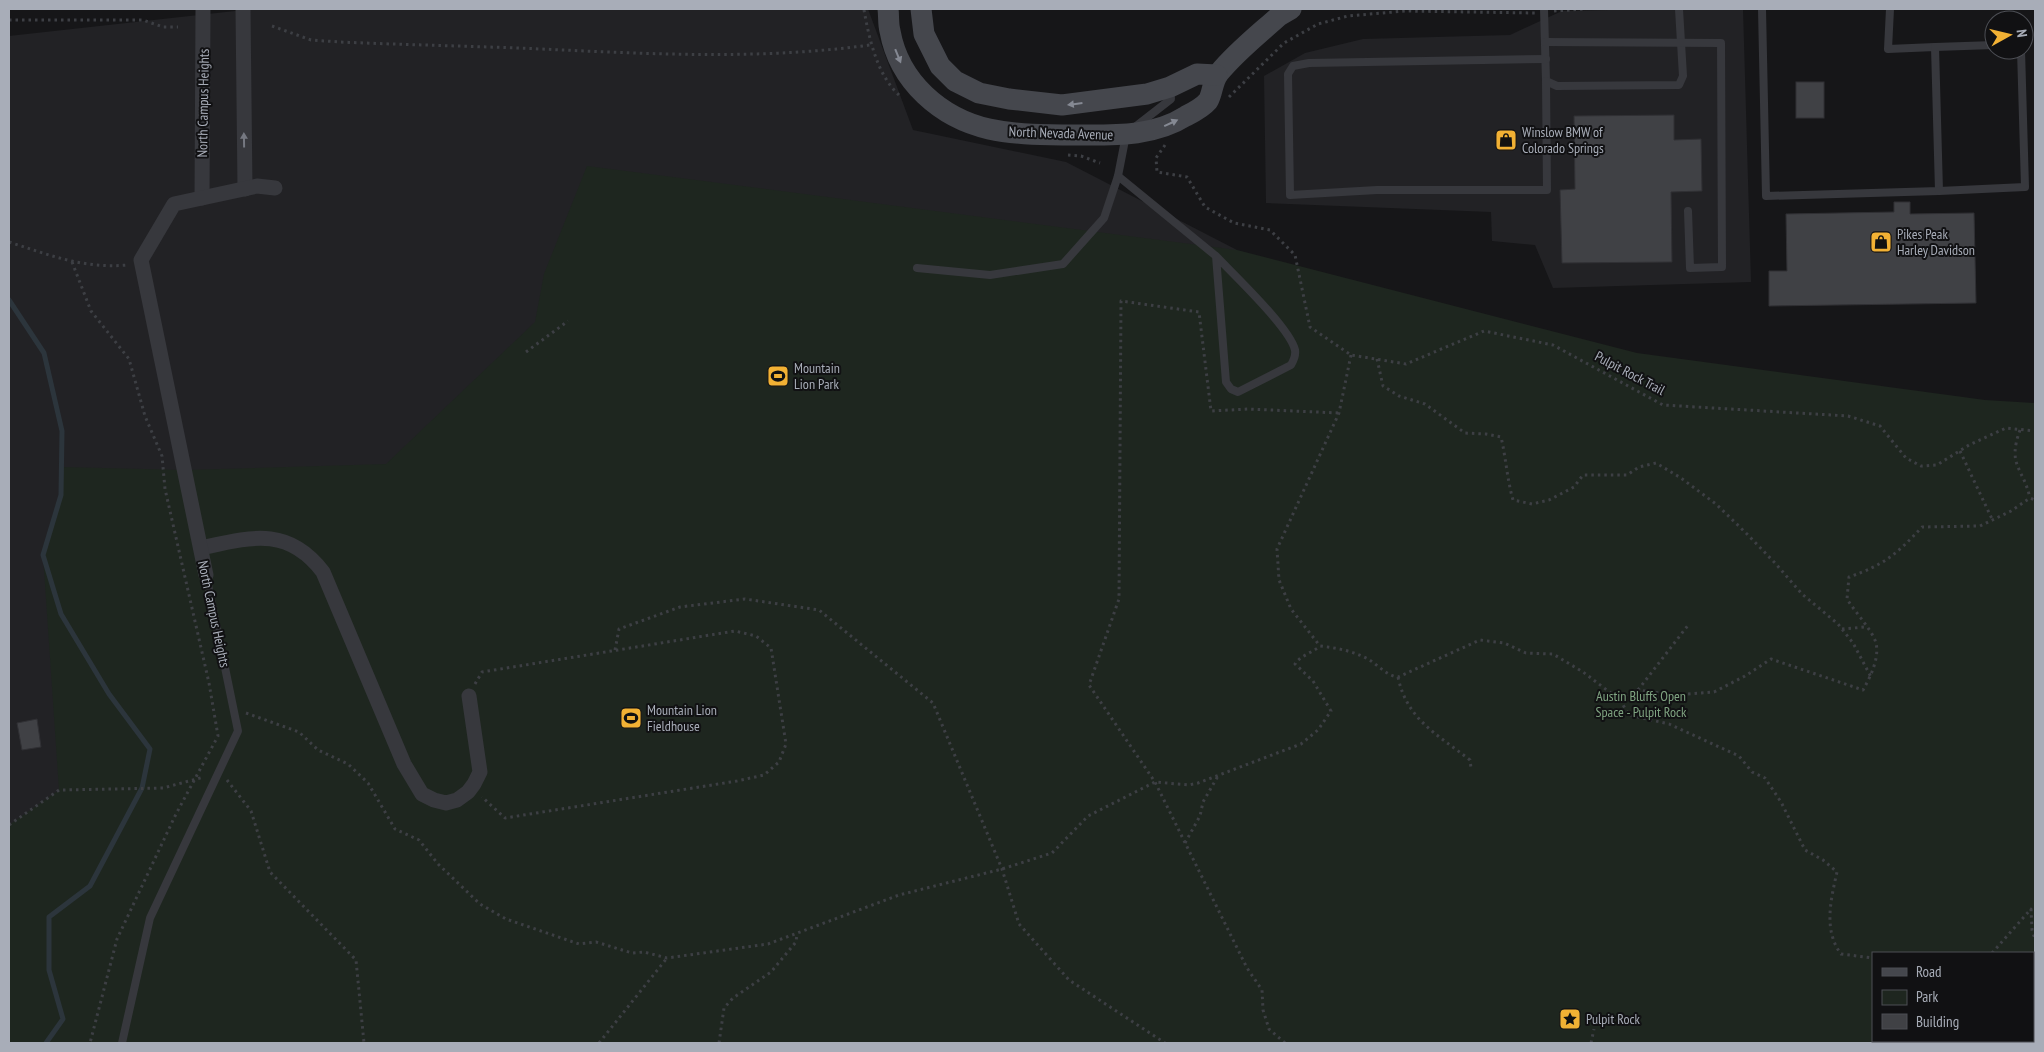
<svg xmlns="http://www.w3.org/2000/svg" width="2044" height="1052" font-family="'PT Sans Narrow',sans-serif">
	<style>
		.built { fill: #222225 }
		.green { fill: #1e261f; fill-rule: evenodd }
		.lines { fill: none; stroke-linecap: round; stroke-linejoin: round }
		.stream { stroke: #2c353c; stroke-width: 5 }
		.building { fill: #404145; stroke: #303034 }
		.path { stroke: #3d3f44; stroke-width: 3; stroke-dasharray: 2.5 4; stroke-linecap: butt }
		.lane { stroke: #37383d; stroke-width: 8 }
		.street { stroke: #37383d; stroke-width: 15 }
		.secondary { stroke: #45474d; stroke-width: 21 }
		.oneway { fill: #858993 }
		.oneway2 { fill: #757881 }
		.labels { text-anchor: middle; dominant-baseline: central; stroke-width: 4; stroke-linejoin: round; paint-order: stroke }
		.street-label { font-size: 14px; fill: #a8adb8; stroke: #111113 }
		.poi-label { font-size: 14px; fill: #a8adb8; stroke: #111113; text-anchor: start }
		.park-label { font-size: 14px; fill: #7fa381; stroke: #111113 }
	</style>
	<rect width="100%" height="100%" fill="#161618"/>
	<!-- built -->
	<g class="built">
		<polygon points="253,9 868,9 913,130 1066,162 1237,250 1291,651 9,1043 9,36"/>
		<polygon points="1654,9 1743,9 1751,282 1553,288 1535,245 1492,241 1491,212 1266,203 1264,76 1305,53 1363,39 1510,35 1562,11"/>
	</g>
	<!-- green -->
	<path class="green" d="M587 166 1237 250 1637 353 1985 400 2035 403V1043H9V825L59 790 43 555 61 495V467L185 470 386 464 535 322 544 274ZM1873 953H2033V1041H1873Z"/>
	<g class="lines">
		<!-- stream -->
		<polyline class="stream" points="9,300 44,353 62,431 61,495 43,555 61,614 109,694 150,749 142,788 90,886 49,917 49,970 63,1019 46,1043"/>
	</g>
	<!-- building -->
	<g class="building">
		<rect x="1796" y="82" width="28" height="36"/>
		<polygon points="1674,115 1674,140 1701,139 1702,191 1671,192 1672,262 1562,263 1560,190 1575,189 1574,116"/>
		<polygon points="1894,202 1910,202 1910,214 1974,213 1976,303 1769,306 1769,271 1787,271 1786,214 1894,212"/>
		<polygon points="37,719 41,747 22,750 17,723"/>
	</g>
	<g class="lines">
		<!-- path -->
		<g class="path">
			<path d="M864 10C869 38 877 75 899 95"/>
			<polyline points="1554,11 1585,9"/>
			<polyline points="9,20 143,20 163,27 178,27"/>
			<path d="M272 26 311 40 340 42C407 45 474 46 541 49 650 54 761 60 870 45"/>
			<polyline points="1229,97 1284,43 1318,24 1348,16 1405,11 1535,13"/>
			<polyline points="1165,145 1156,158 1157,172 1187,177 1205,207 1234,223 1270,230 1295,255 1310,327 1351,355 1406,364 1484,331 1553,345 1663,405 1848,416 1880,426 1906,458 1921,466 1937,465 1969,445 2006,428 2035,431"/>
			<polyline points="1068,155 1081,156 1100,163"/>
			<path d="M9 242C49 255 84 269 127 265"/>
			<polyline points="72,262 91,311 129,359 145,416 162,456 165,489 209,683 218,736 176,814 117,939 90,1043"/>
			<polyline points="526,352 568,321"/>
			<path d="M1351 355 1339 413 1277 549 1279 580 1291 609 1320 646C1337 648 1353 651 1368 659 1378 665 1387 676 1398 677L1480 640 1504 643 1526 653 1553 654 1583 672 1620 700 1629 715 1669 724 1739 756 1752 772 1765 778 1781 802 1805 850 1823 860 1837 872C1831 899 1823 930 1841 954L1873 958"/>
			<path d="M1377 359 1383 386 1399 396 1425 404 1465 433 1486 434 1501 437C1506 458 1507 479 1513 500L1532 504 1549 500 1574 487 1583 475H1627L1639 467 1656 463 1681 478 1716 504 1747 534 1775 563 1802 594 1838 624 1853 643 1871 677"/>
			<path d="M2020 430C2007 466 2023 467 2030 498"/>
			<polyline points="1960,451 1992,519"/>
			<polyline points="1842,629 1865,627"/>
			<polyline points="615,650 619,629 680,607 745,599 819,610 933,703 1002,869 1019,924 1069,980 1165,1043"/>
			<path d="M1398 677C1407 720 1437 734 1470 760L1471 768"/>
			<polyline points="475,684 482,672 735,631 756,636 771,648 786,744 779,762 764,775 737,781 505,818 482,797"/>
			<polyline points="1638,690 1689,624"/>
			<path d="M1620 700 1630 692 1638 690 1674 695 1714 692 1745 676 1771 659 1863 690C1871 676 1882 653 1874 638 1867 624 1855 612 1847 599L1849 577C1884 565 1897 554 1922 527L1980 526 2011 511 2030 498 2035 500"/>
			<path d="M246 713 299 732 318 750 348 764 368 783 395 829 419 840 438 864 480 904 506 919 579 944 596 942 632 953 644 952 667 958 768 944 899 895 1002 869 1052 853 1088 816 1155 782 1189 785 1198 783 1301 744 1318 730 1331 711 1313 681 1295 664C1301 655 1312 653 1320 646"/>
			<polyline points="227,780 251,811 270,872 356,960 364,1043"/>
			<polyline points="9,825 59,790 163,788 204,777"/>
			<polyline points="1185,843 1200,816 1203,802 1218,776"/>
			<polyline points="1992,953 2031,909 2032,930 2035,939"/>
			<polyline points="2033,985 2035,985"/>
			<polyline points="1981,1041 1981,1043"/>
			<polyline points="599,1043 667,958"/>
			<polyline points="719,1043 724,1008 733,998 771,972 796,942 797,934"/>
			<polyline points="1285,1043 1269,1029 1263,1010 1262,990 1247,968 1155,782 1089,685 1119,599 1121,301 1199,312 1211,411 1248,409 1339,413"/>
			<polyline points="1591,1043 1594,1029"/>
			<polyline points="1922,1043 1923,1041"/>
		</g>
		<!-- lane -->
		<g class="lane">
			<polyline points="1544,9 1546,81 1557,86 1679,85 1683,76 1679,9"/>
			<polyline points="1762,9 1766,196 1939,191 1935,47 1888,49 1890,9"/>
			<polyline points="1545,42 1721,43 1722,267 1690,268 1688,211"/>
			<polyline points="1935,47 1994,45"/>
			<polyline points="1546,59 1309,63 1293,66 1288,74 1290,195 1377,190 1547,190 1546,81"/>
			<polyline points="1135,127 1171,99 1170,89"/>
			<path d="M1118 176 1216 256 1226 382 1231 389 1238 392 1291 365C1294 360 1296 356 1295 350 1290 328 1234 275 1216 256"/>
			<polyline points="1939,191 2025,187 2021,50"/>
			<polyline points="917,268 990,275 1063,264 1104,218 1118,176 1126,135"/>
			<polyline points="122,1043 150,918 238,731 206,575"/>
		</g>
		<!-- street -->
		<g class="street">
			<polyline points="243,9 245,189"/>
			<polyline points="202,198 203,9"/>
			<path d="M201 548C251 537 288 526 323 572L404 764 422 794 434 800 446 803 457 800 468 792 474 784 480 772 469 696"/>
			<polyline points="206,575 141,260 174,204 257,186 275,188"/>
		</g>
		<!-- secondary -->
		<g class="secondary">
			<path d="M888 9C889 16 888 24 890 31 899 82 941 118 989 129 1017 135 1047 135 1076 135 1113 135 1153 137 1186 116 1192 113 1203 107 1208 101 1213 93 1212 81 1219 73 1236 52 1259 34 1279 16L1291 9"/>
			<polyline points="921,9 924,34 940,66 955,81 979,93 1009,99 1062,105 1147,94 1170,87 1197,74 1217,75"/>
		</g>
	</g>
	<!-- one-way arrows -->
	<defs><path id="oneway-solid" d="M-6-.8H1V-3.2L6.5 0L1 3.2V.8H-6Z" transform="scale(1.25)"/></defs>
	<g class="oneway">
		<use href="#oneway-solid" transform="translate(898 56) rotate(68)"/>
		<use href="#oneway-solid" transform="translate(1075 104) rotate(173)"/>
		<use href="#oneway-solid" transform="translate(1171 123) rotate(-25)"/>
	</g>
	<use class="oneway2" href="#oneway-solid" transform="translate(244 140) rotate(-91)"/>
	<!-- icons -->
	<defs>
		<g id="shop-square" transform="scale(1.125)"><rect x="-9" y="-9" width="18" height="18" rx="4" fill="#f2b134" stroke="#111113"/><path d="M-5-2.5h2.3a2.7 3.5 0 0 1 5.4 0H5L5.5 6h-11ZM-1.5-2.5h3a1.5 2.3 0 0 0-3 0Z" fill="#111"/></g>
		<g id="stadium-square" transform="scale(1.125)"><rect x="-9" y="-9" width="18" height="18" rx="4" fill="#f2b134" stroke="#111113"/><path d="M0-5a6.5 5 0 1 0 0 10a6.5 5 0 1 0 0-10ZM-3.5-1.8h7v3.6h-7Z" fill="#111"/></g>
		<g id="sight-square" transform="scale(1.125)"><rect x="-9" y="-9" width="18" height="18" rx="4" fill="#f2b134" stroke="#111113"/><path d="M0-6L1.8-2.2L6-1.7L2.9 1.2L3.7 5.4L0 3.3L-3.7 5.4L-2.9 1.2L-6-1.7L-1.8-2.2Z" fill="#111"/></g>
	</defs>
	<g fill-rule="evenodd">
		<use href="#shop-square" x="1506" y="140"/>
		<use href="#shop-square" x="1881" y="242"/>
		<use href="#stadium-square" x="778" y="376"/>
		<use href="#stadium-square" x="631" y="718"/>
		<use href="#sight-square" x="1570" y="1019"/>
	</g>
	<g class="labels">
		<!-- street labels -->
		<g class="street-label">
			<text transform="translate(203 103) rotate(-89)">North Campus Heights</text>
			<text transform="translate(1061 133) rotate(2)">North Nevada Avenue</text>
			<text transform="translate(1630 373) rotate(28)">Pulpit Rock Trail</text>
			<text transform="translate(214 614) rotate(78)">North Campus Heights</text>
		</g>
		<!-- poi labels -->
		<g class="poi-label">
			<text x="1522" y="132">Winslow BMW of<tspan x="1522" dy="16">Colorado Springs</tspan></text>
			<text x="1897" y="234">Pikes Peak<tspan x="1897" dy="16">Harley Davidson</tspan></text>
			<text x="794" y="368">Mountain<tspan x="794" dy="16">Lion Park</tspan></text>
			<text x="647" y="710">Mountain Lion<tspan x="647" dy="16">Fieldhouse</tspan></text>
			<text x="1586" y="1019">Pulpit Rock</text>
		</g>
		<!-- park labels -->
		<g class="park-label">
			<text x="1641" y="696">Austin Bluffs Open<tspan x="1641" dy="16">Space - Pulpit Rock</tspan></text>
		</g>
	</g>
	<!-- border -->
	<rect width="2044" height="1052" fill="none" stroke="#a8adb8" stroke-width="20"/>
	<!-- legend -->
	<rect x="1872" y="952" width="162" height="90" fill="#111113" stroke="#4d4f55"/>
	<rect x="1882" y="968" width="25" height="8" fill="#45474d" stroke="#4d4f55"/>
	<text x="1916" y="977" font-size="15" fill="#a8adb8">Road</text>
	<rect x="1882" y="990" width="25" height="15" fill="#1e261f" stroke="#4d4f55"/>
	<text x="1916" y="1002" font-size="15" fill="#a8adb8">Park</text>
	<rect x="1882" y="1014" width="25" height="15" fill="#404145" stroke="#4d4f55"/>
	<text x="1916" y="1027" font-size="15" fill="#a8adb8">Building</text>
	<!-- north arrow -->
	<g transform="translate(2009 35) rotate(82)"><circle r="24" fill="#111113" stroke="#4d4f55"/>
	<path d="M0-4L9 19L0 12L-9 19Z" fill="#f2b134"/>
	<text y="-8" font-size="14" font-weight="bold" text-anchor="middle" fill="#a8adb8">N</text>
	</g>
</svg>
